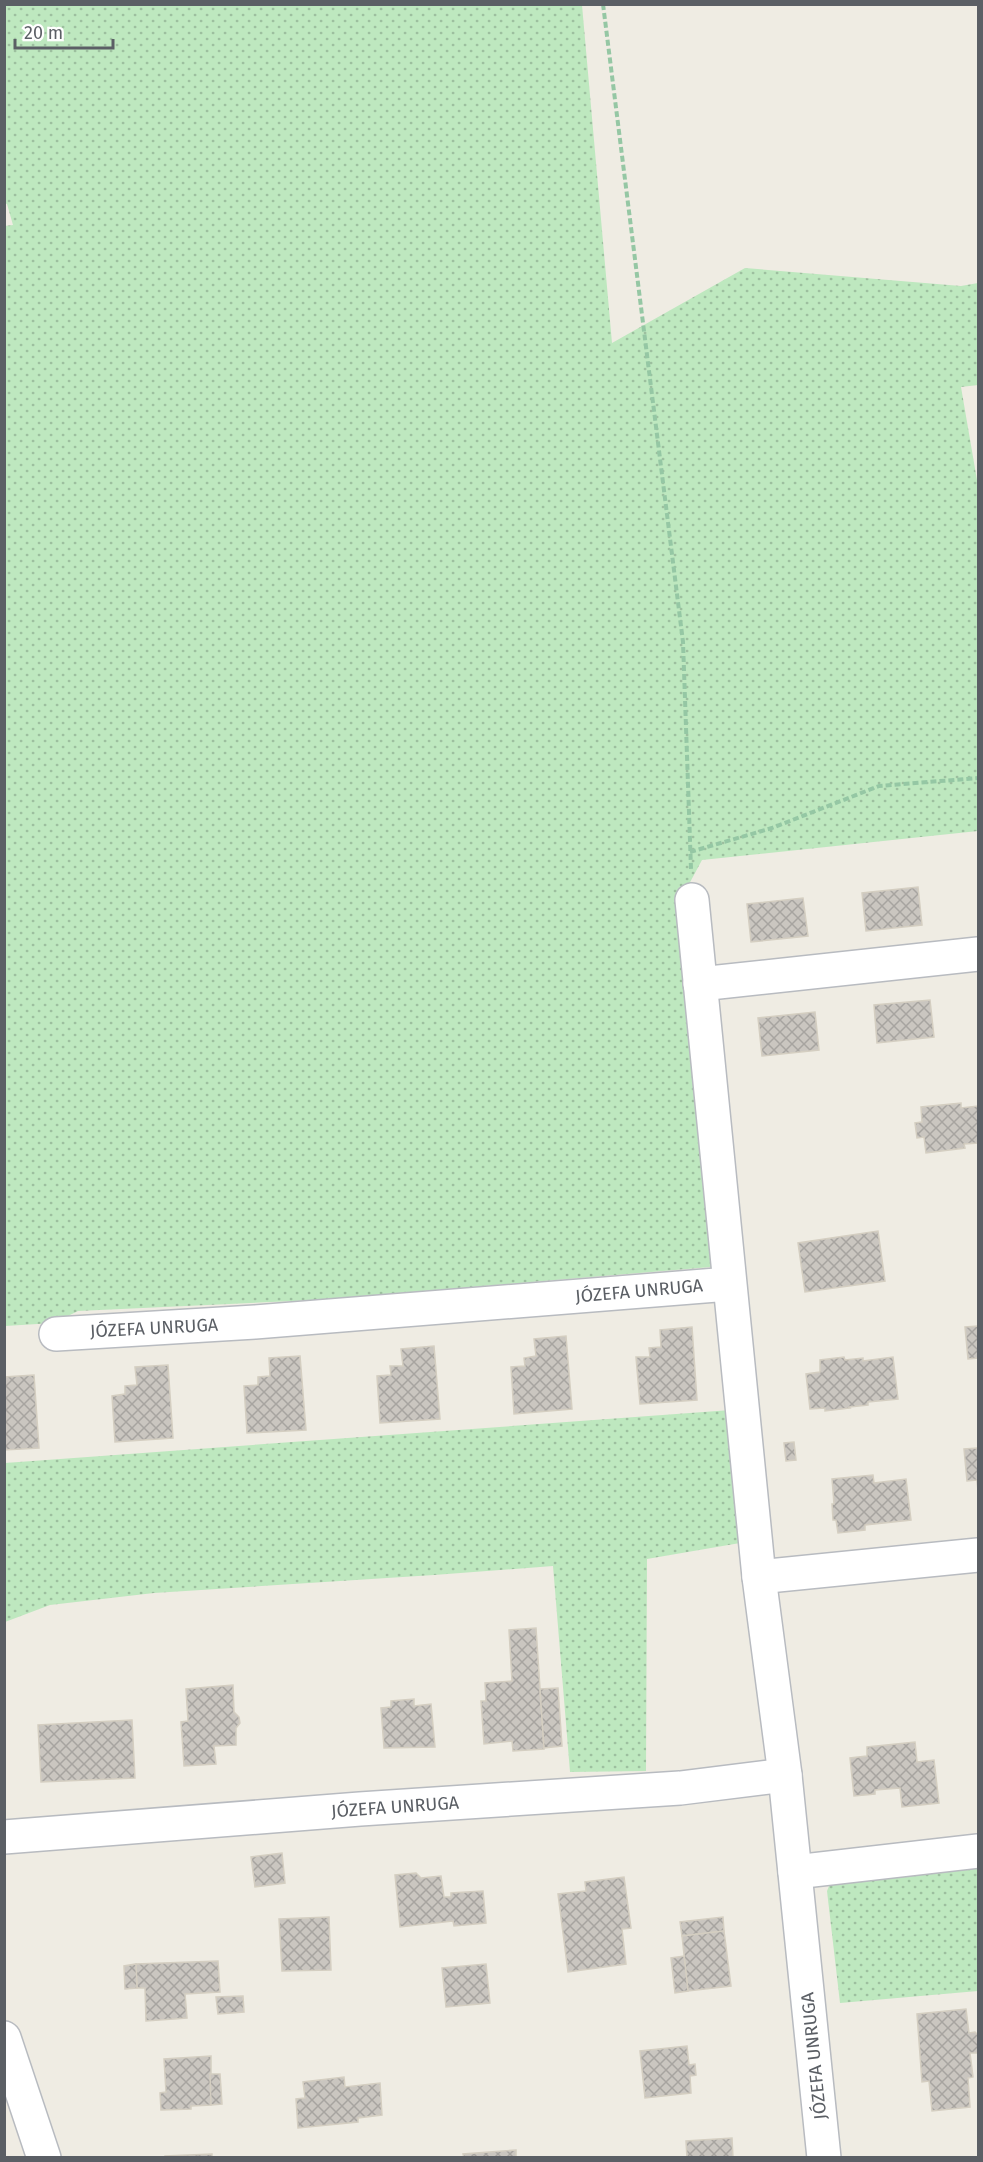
<svg xmlns="http://www.w3.org/2000/svg" width="983" height="2162" font-family="'Fira Sans',sans-serif">
	<style>
		.grass { fill: url(#grass-dots) }
		.building { fill: url(#building-cross-hatch); stroke: #d4cec1; stroke-width: 1.5 }
		.lines { fill: none; stroke-linecap: round; stroke-linejoin: round }
		.minor-casing { stroke: #b8bbc0; stroke-width: 36 }
		.path { stroke: #95c7a4; stroke-width: 4; stroke-dasharray: 6 3; stroke-linecap: butt }
		.minor { stroke: #fff; stroke-width: 33 }
		.labels { text-anchor: middle; dominant-baseline: central; stroke-width: 4.5; stroke-linejoin: round; paint-order: stroke }
		.street-label { font-size: 18px; fill: #5b5f65; stroke: #fff }
	</style>
	<defs>
		<pattern id="grass-dots" width="8" height="8" patternUnits="userSpaceOnUse" patternTransform="scale(1.5)"><rect width="8" height="8" fill="#bee8bf"/><path d="M2 2h.1M6 6h.1" fill="none" stroke="#9dbf9f" stroke-width="1.8" stroke-linecap="round"/></pattern>
		<pattern id="building-cross-hatch" width="8" height="8" patternUnits="userSpaceOnUse" patternTransform="scale(1.5)"><rect width="8" height="8" fill="#cac6c0"/><path d="M0 0l8 8M0 8l8-8" fill="none" stroke="#a7a4a0"/></pattern>
	</defs>
	<rect width="100%" height="100%" fill="#efece3"/>
	<!-- grass -->
	<g class="grass">
		<polygon points="5,5 582,5 612,343 745,268 961,286 978,283 978,385 961,387 978,486 978,831 702,860 681,899 706,1160 711,1267 316,1300 78,1311 54,1323 5,1326 4,226 13,225 7,204 4,203"/>
		<polygon points="731,1410 740,1543 647,1559 646,1771 570,1772 553,1566 434,1575 154,1593 50,1605 5,1622 5,1463"/>
		<polygon points="978,1856 978,1991 840,2003 827,1891 836,1869"/>
	</g>
	<!-- building -->
	<g class="building">
		<polygon points="918,887 922,925 866,931 862,893"/>
		<polygon points="803,898 808,936 751,942 747,904"/>
		<polygon points="930,1000 934,1037 877,1043 874,1005"/>
		<polygon points="815,1012 819,1050 762,1056 758,1018"/>
		<polygon points="961,1103 961,1108 978,1106 978,1143 964,1144 965,1148 926,1153 924,1137 917,1138 915,1123 922,1122 921,1107"/>
		<polygon points="878,1231 885,1281 805,1292 798,1243"/>
		<polygon points="978,1326 978,1358 968,1359 965,1327"/>
		<polygon points="692,1327 697,1400 640,1404 636,1357 650,1357 649,1348 661,1347 660,1330"/>
		<polygon points="566,1336 572,1409 514,1414 511,1367 525,1366 524,1358 536,1356 534,1339"/>
		<polygon points="434,1346 440,1419 380,1423 377,1376 391,1375 390,1366 403,1366 401,1349"/>
		<polygon points="300,1356 306,1430 247,1433 244,1386 258,1385 258,1377 270,1376 269,1358"/>
		<polygon points="844,1357 845,1360 863,1358 863,1361 893,1357 898,1399 868,1402 868,1405 849,1407 850,1408 825,1411 825,1408 810,1409 806,1374 820,1372 820,1360"/>
		<polygon points="168,1365 173,1438 115,1442 112,1396 125,1394 125,1386 137,1385 135,1367"/>
		<polygon points="34,1375 39,1448 4,1450 4,1377"/>
		<polygon points="794,1442 796,1460 786,1461 784,1443"/>
		<polygon points="978,1448 978,1491 977,1480 967,1481 964,1449"/>
		<polygon points="873,1475 874,1483 906,1479 911,1520 865,1525 865,1530 838,1533 836,1520 833,1520 832,1504 834,1504 832,1479"/>
		<polygon points="536,1628 544,1749 513,1751 512,1741 484,1744 481,1701 486,1701 485,1683 512,1681 509,1630"/>
		<polygon points="233,1685 234,1712 239,1717 240,1723 236,1728 236,1745 214,1746 216,1764 184,1766 181,1722 188,1721 186,1689"/>
		<polygon points="558,1688 562,1746 544,1748 540,1689"/>
		<polygon points="414,1699 414,1706 431,1704 435,1747 384,1748 381,1708 391,1707 391,1701"/>
		<polygon points="132,1720 135,1778 41,1782 38,1725"/>
		<polygon points="915,1742 917,1762 934,1760 939,1803 902,1807 900,1788 875,1790 875,1794 854,1796 850,1758 867,1756 867,1747"/>
		<polygon points="282,1853 285,1883 255,1887 251,1857"/>
		<polygon points="416,1873 421,1878 441,1876 444,1897 451,1897 451,1893 483,1891 486,1923 454,1926 453,1921 400,1927 395,1875"/>
		<polygon points="624,1877 631,1928 622,1929 626,1964 568,1972 558,1894 586,1891 585,1882"/>
		<polygon points="329,1917 331,1970 282,1971 279,1919"/>
		<polygon points="723,1917 724,1931 682,1936 680,1922"/>
		<polygon points="724,1931 731,1986 688,1991 682,1936"/>
		<polygon points="684,1956 688,1991 675,1993 671,1958"/>
		<polygon points="218,1961 220,1992 185,1994 187,2018 146,2021 145,1988 137,1988 136,1964"/>
		<polygon points="136,1964 137,1988 125,1989 124,1966"/>
		<polygon points="486,1964 490,2003 446,2007 442,1968"/>
		<polygon points="243,1996 244,2012 218,2014 216,1997"/>
		<polygon points="966,2009 969,2033 975,2032 978,2035 978,2051 977,2053 970,2053 973,2077 968,2078 970,2107 932,2111 929,2081 922,2082 917,2014"/>
		<polygon points="687,2046 689,2065 695,2064 696,2075 690,2076 691,2093 645,2098 640,2051"/>
		<polygon points="211,2056 211,2105 191,2106 191,2109 161,2110 160,2093 166,2092 164,2059"/>
		<polygon points="210,2074 220,2074 222,2104 211,2105"/>
		<polygon points="344,2077 345,2087 380,2083 382,2115 358,2118 358,2122 298,2128 296,2099 305,2098 303,2082"/>
		<polygon points="732,2138 733,2158 687,2158 686,2141"/>
		<polygon points="516,2150 516,2158 464,2158 463,2154"/>
		<polygon points="212,2154 212,2158 165,2158 165,2156"/>
	</g>
	<g class="lines">
		<!-- minor casing -->
		<g class="minor-casing">
			<g id="minor">
				<polyline points="692,900 759,1577 785,1775 824,2158"/>
				<polyline points="700,984 978,954"/>
				<polyline points="56,1334 255,1322 729,1284"/>
				<polyline points="759,1577 978,1555"/>
				<polyline points="4,1837 360,1809 680,1788 785,1775"/>
				<polyline points="795,1872 978,1851"/>
				<polyline points="4,2038 44,2158"/>
			</g>
		</g>
		<!-- path -->
		<g class="path">
			<polyline points="603,4 683,642 691,869"/>
			<polyline points="690,852 772,828 879,786 978,778"/>
		</g>
		<!-- minor -->
		<use href="#minor" class="minor"/>
	</g>
	<g class="labels">
		<!-- street labels -->
		<g class="street-label">
			<text transform="translate(639 1291) rotate(-5)">JÓZEFA UNRUGA</text>
			<text transform="translate(154 1328) rotate(-3)">JÓZEFA UNRUGA</text>
			<text transform="translate(395 1807) rotate(-4)">JÓZEFA UNRUGA</text>
			<text transform="translate(814 2056) rotate(-96)">JÓZEFA UNRUGA</text>
		</g>
	</g>
	<!-- border -->
	<rect width="983" height="2162" fill="none" stroke="#5b5f65" stroke-width="12"/>
	<!-- scale -->
	<path d="M15 39v9h98v-9" fill="none" stroke="#5b5f65" stroke-width="3"/>
	<text x="24" y="39" font-size="18" fill="#5b5f65" stroke="#ffffff" stroke-width="4.5" paint-order="stroke">20 m</text>
</svg>
